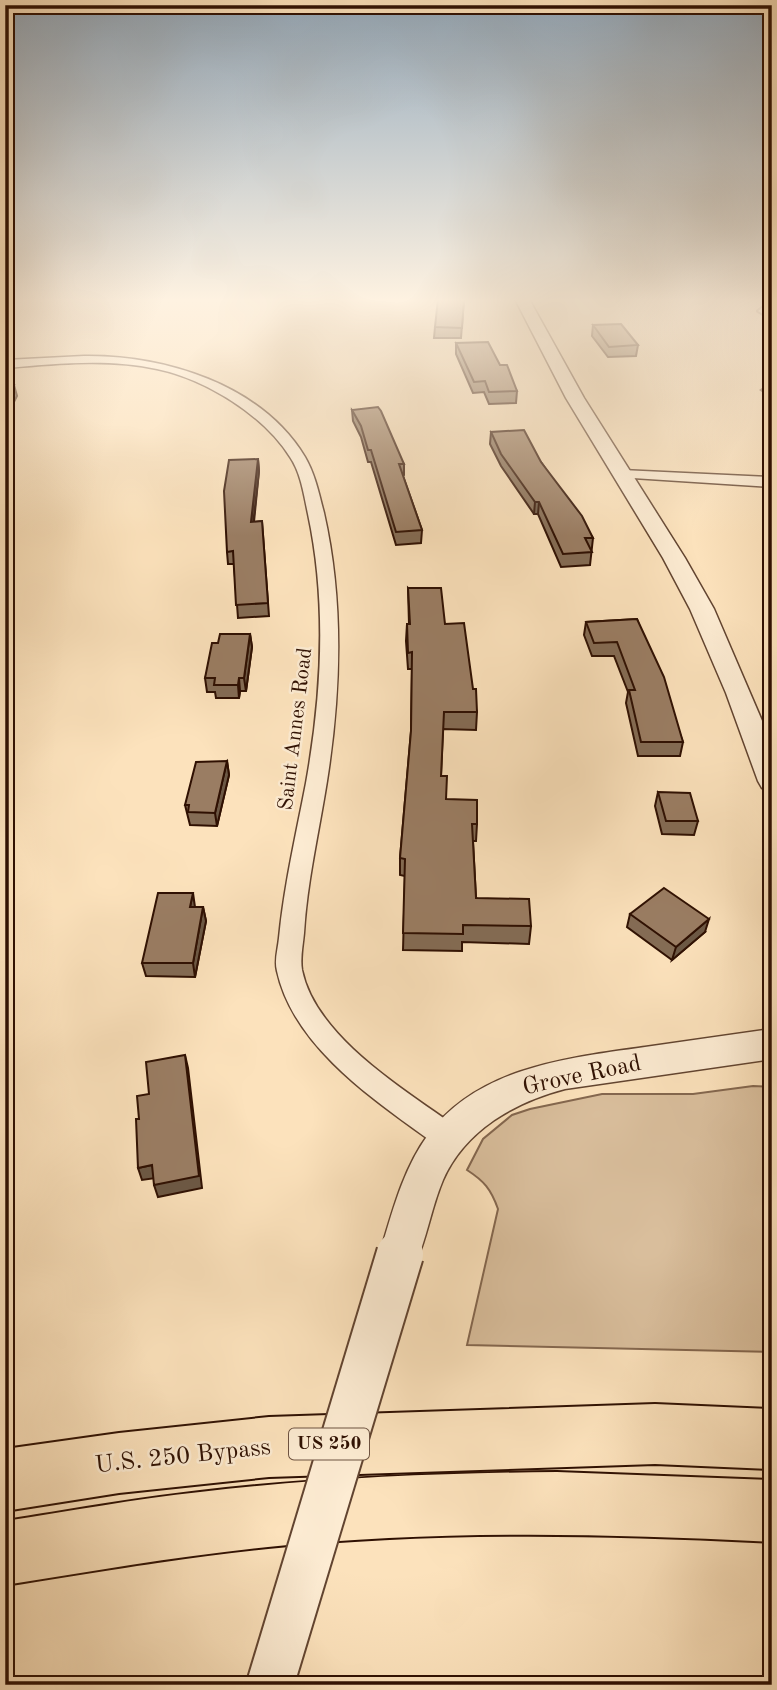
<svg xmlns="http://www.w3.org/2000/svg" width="777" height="1690" font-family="'Old Standard TT',serif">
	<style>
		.green { fill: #d9be9c; stroke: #84674f; stroke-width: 2 }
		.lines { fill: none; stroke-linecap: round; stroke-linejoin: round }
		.stream { fill: #80634c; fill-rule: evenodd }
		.service-casing { stroke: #624430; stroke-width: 4 }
		.minor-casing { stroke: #624430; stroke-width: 3 }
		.tertiary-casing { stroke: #624430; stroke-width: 3 }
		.trunk-casing { stroke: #2f1002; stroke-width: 4 }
		.service { fill: #fdecd3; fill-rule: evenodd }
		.minor { fill: #fdecd3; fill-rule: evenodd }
		.tertiary { fill: #fdecd3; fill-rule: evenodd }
		.trunk { fill: #fce2bc; fill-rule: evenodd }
		.tertiary-bridge-far1-casing { stroke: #624430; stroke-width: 39; stroke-linecap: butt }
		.tertiary-bridge-casing { stroke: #624430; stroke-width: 50; stroke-linecap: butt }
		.tertiary-bridge-far1 { stroke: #fdecd3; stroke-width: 36 }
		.tertiary-bridge { stroke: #fdecd3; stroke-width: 46 }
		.wall { fill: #846c55; stroke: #2f1002; stroke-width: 2 }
		.shaded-wall { fill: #6c5845; stroke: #2f1002; stroke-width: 2 }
		.building { fill: #9a7d63; stroke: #2f1002; stroke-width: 2 }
		.labels { text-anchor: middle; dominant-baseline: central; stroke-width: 5; stroke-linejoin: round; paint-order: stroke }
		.shield { fill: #fdecd3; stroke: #6d5241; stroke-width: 2 }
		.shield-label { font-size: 19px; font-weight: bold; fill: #2f1002 }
		.street-label { font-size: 21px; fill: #2f1002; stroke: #fdecd3 }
		.near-street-label { font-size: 24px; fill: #2f1002; stroke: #fdecd3 }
	</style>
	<rect width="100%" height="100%" fill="#fce2bc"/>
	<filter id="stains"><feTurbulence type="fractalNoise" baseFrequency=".00286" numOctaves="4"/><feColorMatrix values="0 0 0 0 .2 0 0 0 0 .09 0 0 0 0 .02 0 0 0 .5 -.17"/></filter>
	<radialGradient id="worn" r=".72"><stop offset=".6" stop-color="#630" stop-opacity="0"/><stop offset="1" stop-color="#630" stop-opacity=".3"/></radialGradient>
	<!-- green -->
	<path class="green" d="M753 1086 772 1087V1352L467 1345 498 1209C491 1189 484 1181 467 1170L483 1139 512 1115 530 1109 602 1094H693Z"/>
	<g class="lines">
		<!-- stream -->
		<polygon class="stream" points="772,388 772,392 762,392 759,390 762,388"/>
		<!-- service casing -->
		<g class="service-casing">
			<polygon id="service" points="772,300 772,305 765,311 772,314 772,319 758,311"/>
		</g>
		<!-- minor casing -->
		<g class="minor-casing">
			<g id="minor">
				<path d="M84 356C164 355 261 384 305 457 315 474 319 494 324 513 344 601 341 692 327 781 319 832 307 882 304 933 303 945 300 958 302 970 316 1038 407 1091 459 1129L463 1138 459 1147 449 1151 439 1147C379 1103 294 1049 277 971 274 960 278 949 279 938 284 886 296 835 306 783 322 694 327 603 308 514 304 495 301 473 290 457 264 415 205 379 157 369 107 358 55 364 5 368V360Z"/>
				<polygon points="622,470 772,477 772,487 617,477 615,474 617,471"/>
			</g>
		</g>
		<!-- tertiary casing -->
		<g class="tertiary-casing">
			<g id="tertiary">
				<polygon points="515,299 529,299 584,398 685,558 714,609 772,744 772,790 762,788 758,781 726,693 690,609 663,558 566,398"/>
				<path d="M772 1029V1059L565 1089C515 1102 465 1130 443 1180 431 1208 427 1239 414 1267L400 1273 386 1267 380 1253C392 1213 403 1169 428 1135 478 1067 568 1058 645 1047 687 1041 729 1035 772 1029Z"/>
			</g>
		</g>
		<!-- trunk casing -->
		<g class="trunk-casing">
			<g id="trunk">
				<polygon points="655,1404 772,1409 772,1469 655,1464 269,1477 119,1493 5,1511 5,1449 119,1433 269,1417"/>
				<path d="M557 1472 772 1480V1542C604 1533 435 1530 268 1547 180 1556 93 1571 5 1585V1521C70 1511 135 1499 200 1492 319 1478 438 1473 557 1472Z"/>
			</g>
		</g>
		<!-- service -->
		<use href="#service" class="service"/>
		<!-- minor -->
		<use href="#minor" class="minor"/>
		<!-- tertiary -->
		<use href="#tertiary" class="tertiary"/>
		<!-- trunk -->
		<use href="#trunk" class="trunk"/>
		<!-- tertiary-bridge-far1 casing -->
		<g class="tertiary-bridge-far1-casing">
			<polyline id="tertiary-bridge-far1" points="399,1256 400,1253"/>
		</g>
		<!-- tertiary-bridge casing -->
		<g class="tertiary-bridge-casing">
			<polyline id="tertiary-bridge" points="270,1685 400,1254"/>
		</g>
		<!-- tertiary-bridge-far1 -->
		<use href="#tertiary-bridge-far1" class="tertiary-bridge-far1"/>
		<!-- tertiary-bridge -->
		<use href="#tertiary-bridge" class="tertiary-bridge"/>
	</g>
	<!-- wall -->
	<g class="wall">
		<polygon points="464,299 461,338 434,338 435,327"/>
		<polygon points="772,324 772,337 768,335 770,325"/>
		<polygon points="593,325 638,345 636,356 608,357 592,336"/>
		<polygon points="456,343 500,365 517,391 516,403 489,404 484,392 473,393 456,354"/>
		<polygon points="352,410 404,464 404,475 403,476 422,530 421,543 396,545 371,462 368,462 361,437 353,421"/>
		<polygon points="491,432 541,462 593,538 590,565 561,567 538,514 534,514 501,466 490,444"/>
		<polygon points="258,459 259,471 254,522 262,521 269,616 238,618 234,564 228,564 227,552"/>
		<polygon points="408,588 445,624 477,712 476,730 443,729 441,776 446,799 477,824 476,841 473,841 476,898 531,926 529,944 462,942 462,951 403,950 405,876 400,875 400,858 411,731 412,669 408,669 406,641 407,624 409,624"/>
		<polygon points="637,619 683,742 680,756 638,756 626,703 628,692 614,656 592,656 584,635 586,622"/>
		<polygon points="250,634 252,647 246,691 240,691 239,698 216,698 215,692 207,692 205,678 218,643"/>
		<polygon points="227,761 229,775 217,826 190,825 185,805"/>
		<polygon points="658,792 698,821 694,835 662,834 655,806"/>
		<polygon points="195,907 203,907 206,921 195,977 146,976 142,963"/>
		<polygon points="630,914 705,932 672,960 627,927"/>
	</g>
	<!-- shaded-wall -->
	<g class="shaded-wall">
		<polygon points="14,385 17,396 5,420 5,403"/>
		<polygon points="258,459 259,471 252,534 251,522"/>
		<polygon points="535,502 539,502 538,514 534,514"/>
		<polygon points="250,634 252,647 246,691 244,678"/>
		<polygon points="239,678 240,691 239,698 238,685"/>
		<polygon points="227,761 229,775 217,826 215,813"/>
		<polygon points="193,893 195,907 190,907"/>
		<polygon points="203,907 206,921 195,977 193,963"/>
		<polygon points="709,919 705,932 672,960 676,947"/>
		<polygon points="185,1055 188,1068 202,1188 158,1197 154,1185"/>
		<polygon points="152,1165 156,1178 142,1180 138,1168"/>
	</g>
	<!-- building -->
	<g class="building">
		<polygon points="438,299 464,299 462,328 435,327"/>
		<polygon points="621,324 638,345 609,347 593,325"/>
		<polygon points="488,342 500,365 507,365 517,391 489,392 485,381 474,382 456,343"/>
		<polygon points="5,385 14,385 5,403"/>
		<polygon points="378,407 381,411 404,464 399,464 422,530 396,532 371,450 368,450 361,426 352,410"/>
		<polygon points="524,430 541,462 582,516 593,538 585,538 592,552 563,554 539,502 535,502 501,454 491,432"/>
		<polygon points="258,459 251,522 262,521 268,603 236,605 233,551 227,552 224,491 229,460"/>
		<polygon points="408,588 441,588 445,624 464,623 473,689 476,689 477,712 444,712 441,776 447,776 446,799 477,800 477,824 472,824 476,898 529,899 531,926 463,925 463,934 403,933 405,859 400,858 411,731 412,652 408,653 407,624 410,624"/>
		<polygon points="637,619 664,677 683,742 641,742 629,690 635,690 617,642 594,643 586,622"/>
		<polygon points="220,634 250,634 244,678 239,678 238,685 214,685 215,678 205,678 212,643 218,643"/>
		<polygon points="227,761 215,813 188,812 189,805 185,805 196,762"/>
		<polygon points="658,792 690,793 698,821 666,821"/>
		<polygon points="664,888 709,919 676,947 630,914"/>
		<polygon points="158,893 193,893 190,907 203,907 193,963 142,963"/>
		<polygon points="185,1055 199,1176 154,1185 152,1165 138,1168 136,1119 139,1119 137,1096 149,1094 146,1062"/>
	</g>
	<!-- sky -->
	<linearGradient id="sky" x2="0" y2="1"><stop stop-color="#94aabd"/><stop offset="0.56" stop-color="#fef2e1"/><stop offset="1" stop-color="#fef2e1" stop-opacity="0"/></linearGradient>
	<rect width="777" height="536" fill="url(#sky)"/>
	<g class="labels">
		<!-- shield labels -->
		<rect class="shield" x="289" y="1428.5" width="80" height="31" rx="5"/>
		<g class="shield-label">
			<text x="329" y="1444">US 250</text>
		</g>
		<!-- street labels -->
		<g class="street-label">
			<text transform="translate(296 729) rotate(-83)">Saint Annes Road</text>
		</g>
		<!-- near-street labels -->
		<g class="near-street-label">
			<text transform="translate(582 1076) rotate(-12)">Grove Road</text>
			<text transform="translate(183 1457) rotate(-6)">U.S. 250 Bypass</text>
		</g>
	</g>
	<!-- margin -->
	<rect width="777" height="1690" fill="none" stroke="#fce2bc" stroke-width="28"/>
	<rect x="7" y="7" width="763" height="1676" fill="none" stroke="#2f1002" stroke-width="3.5"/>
	<rect x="14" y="14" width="749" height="1662" fill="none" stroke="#2f1002" stroke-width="2"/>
	<rect width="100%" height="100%" filter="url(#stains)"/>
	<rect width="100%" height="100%" fill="url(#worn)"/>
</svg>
